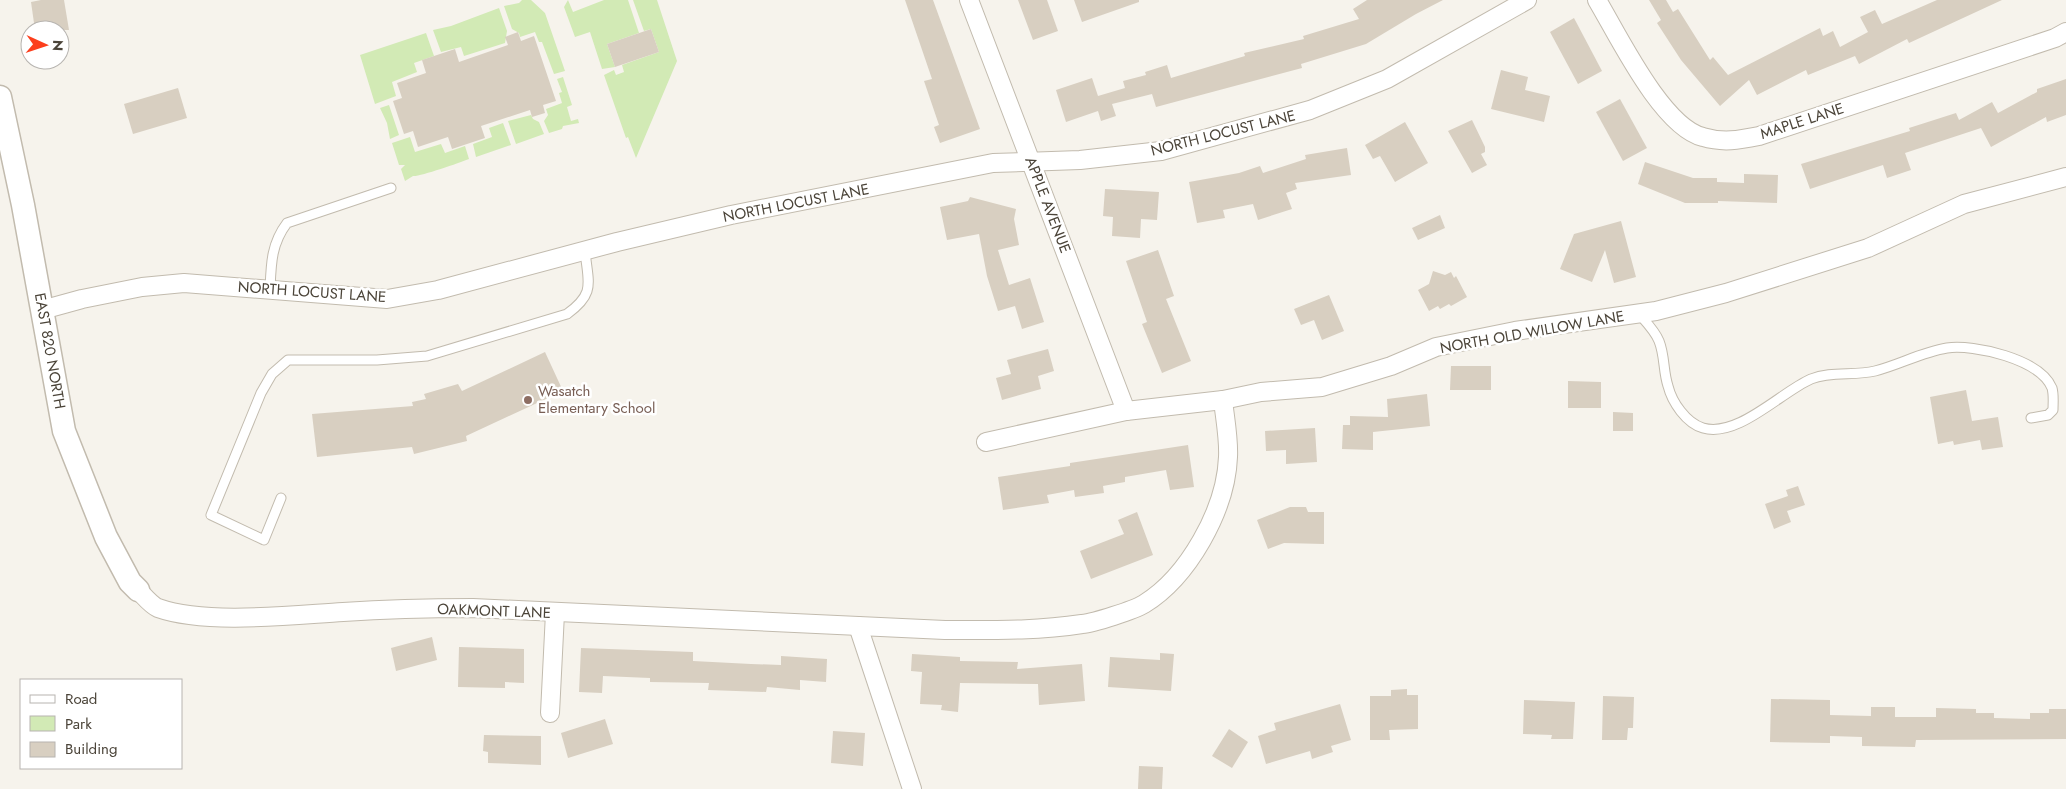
<svg xmlns="http://www.w3.org/2000/svg" width="2066" height="789" font-family="Jost,sans-serif">
	<style>
		.green { fill: #d2eab5 }
		.building { fill: #d8cfc1 }
		.lines { fill: none; stroke-linecap: round; stroke-linejoin: round }
		.service-casing { stroke: #c2bbae; stroke-width: 11 }
		.minor-casing { stroke: #c2bbae; stroke-width: 20 }
		.tertiary-casing { stroke: #c2bbae; stroke-width: 25 }
		.service { stroke: #fff; stroke-width: 9 }
		.minor { stroke: #fff; stroke-width: 18 }
		.tertiary { stroke: #fff; stroke-width: 22 }
		.education-dot { fill: #8d6e63; stroke: #fff; stroke-width: 2 }
		.labels { text-anchor: middle; dominant-baseline: central; stroke-width: 5; stroke-linejoin: round; paint-order: stroke }
		.street-label { font-size: 15px; fill: #4b4439; stroke: #fff }
		.education-label { font-size: 15px; fill: #785e54; stroke: #fff; text-anchor: start }
	</style>
	<rect width="100%" height="100%" fill="#f6f3ec"/>
	<!-- green -->
	<g class="green">
		<polygon points="522,0 531,0 545,13 565,71 554,74 542,42 539,42 535,32 520,37 519,33 512,29 504,6 519,3"/>
		<polygon points="568,0 573,12 604,0 628,0 639,33 607,44 615,67 602,69 590,32 575,37 564,7"/>
		<polygon points="633,0 657,0 677,61 636,158 628,137 626,138 604,75 614,70 616,75 624,72 622,65 659,52 651,29 644,31"/>
		<polygon points="499,8 507,31 505,43 464,56 461,47 441,52 433,30 451,26"/>
		<polygon points="426,33 434,56 414,63 417,72 392,82 396,96 375,104 360,55"/>
		<polygon points="563,77 572,105 567,107 571,121 578,119 579,123 563,126 562,129 549,133 544,121 548,115 546,109 562,103 559,93 562,92 557,79"/>
		<polygon points="389,105 399,135 390,139 387,123 380,108"/>
		<polygon points="531,115 533,119 539,122 544,134 516,144 508,121"/>
		<polygon points="503,123 511,145 476,157 473,144 492,137 489,128"/>
		<path d="M410 137 415 152 441 144 445 153 465 146 469 159C459 163 419 177 413 176L405 181 401 169 405 165H399L392 143Z"/>
	</g>
	<!-- building -->
	<g class="building">
		<polygon points="41,0 64,0 69,30 35,30 31,2"/>
		<polygon points="905,0 933,0 980,129 940,143 934,127 939,125 924,81 932,79"/>
		<polygon points="1018,0 1047,0 1058,31 1033,40"/>
		<polygon points="1074,0 1139,0 1139,2 1082,22"/>
		<polygon points="1367,0 1443,0 1416,14 1366,44 1301,64 1302,68 1156,107 1152,94 1112,104 1116,116 1101,121 1098,111 1066,122 1056,90 1092,78 1098,96 1125,88 1123,81 1146,75 1145,72 1167,65 1171,78 1245,56 1244,53 1304,39 1303,36 1359,19 1353,9"/>
		<polygon points="1649,0 1666,0 1673,12 1678,9 1710,60 1713,57 1728,75 1820,28 1823,36 1833,31 1840,47 1868,32 1860,17 1875,10 1882,24 1937,0 2002,0 1909,43 1907,39 1859,64 1855,56 1808,75 1806,70 1757,95 1749,80 1720,106 1681,60 1657,23 1661,20"/>
		<polygon points="1574,18 1602,71 1578,84 1550,32"/>
		<polygon points="651,29 659,52 615,67 607,44"/>
		<polygon points="518,32 521,41 534,36 556,101 543,105 545,113 532,117 530,110 481,126 485,138 452,149 448,137 418,147 413,131 404,134 393,101 402,98 397,83 426,73 422,60 455,49 459,62 508,45 505,37"/>
		<polygon points="1501,70 1528,77 1525,90 1550,96 1544,122 1491,109"/>
		<polygon points="2066,79 2066,115 2047,122 2046,117 1991,147 1981,128 1905,153 1911,170 1887,178 1883,165 1810,189 1801,164 1910,131 1909,128 1956,113 1959,120 1992,102 1998,113 2037,92 2037,89"/>
		<polygon points="178,88 187,118 133,134 124,104"/>
		<polygon points="1620,99 1647,148 1623,161 1596,112"/>
		<polygon points="1472,120 1485,147 1485,152 1481,154 1487,165 1472,173 1448,131"/>
		<polygon points="1405,122 1428,163 1395,182 1380,156 1373,159 1365,145"/>
		<polygon points="1347,148 1351,175 1295,183 1297,189 1286,193 1292,209 1258,220 1253,204 1223,210 1225,218 1197,223 1189,182 1239,173 1260,166 1263,173 1306,159 1305,155"/>
		<polygon points="1645,162 1693,178 1717,178 1717,182 1744,183 1744,174 1778,175 1777,203 1718,201 1718,203 1685,203 1638,184"/>
		<polygon points="1105,189 1159,192 1157,220 1141,219 1140,238 1112,236 1113,217 1103,216"/>
		<polygon points="970,197 1016,209 1014,219 1019,245 998,250 1009,285 1030,278 1044,322 1022,329 1015,306 998,311 987,276 979,234 947,240 940,207 968,201"/>
		<polygon points="1440,215 1445,228 1418,240 1412,228"/>
		<polygon points="1621,221 1636,277 1614,283 1605,250 1592,282 1560,269 1574,234"/>
		<polygon points="1158,250 1174,296 1166,299 1191,361 1162,373 1142,324 1147,322 1126,261"/>
		<polygon points="1433,271 1445,275 1451,272 1454,278 1456,276 1467,297 1451,306 1449,304 1440,309 1438,306 1429,311 1418,290 1429,284"/>
		<polygon points="1329,295 1344,331 1322,340 1314,320 1301,325 1294,309"/>
		<polygon points="1048,349 1054,371 1038,376 1041,389 1002,400 996,378 1011,374 1007,360"/>
		<polygon points="545,352 563,391 466,436 467,441 414,454 412,447 317,457 312,414 413,406 412,402 426,399 424,394 458,384 462,391"/>
		<polygon points="1451,366 1491,366 1491,390 1450,390"/>
		<polygon points="1568,381 1601,382 1601,408 1568,408"/>
		<polygon points="1966,390 1972,421 1998,417 2003,447 1982,450 1980,440 1954,445 1953,441 1938,444 1930,397"/>
		<polygon points="1427,394 1430,426 1373,432 1373,450 1342,449 1343,425 1350,425 1350,416 1388,417 1387,399"/>
		<polygon points="1613,412 1633,413 1633,431 1613,431"/>
		<polygon points="1315,428 1317,462 1286,464 1286,450 1266,451 1265,431"/>
		<polygon points="1188,445 1194,487 1170,490 1166,470 1125,477 1125,482 1103,486 1104,493 1075,497 1074,490 1047,495 1049,503 1003,510 998,477 1070,466 1070,463"/>
		<polygon points="1798,486 1805,505 1787,511 1791,522 1774,529 1765,504 1788,496 1786,490"/>
		<polygon points="1290,507 1306,507 1308,512 1324,512 1324,544 1284,543 1268,549 1257,520"/>
		<polygon points="1137,512 1153,555 1091,579 1080,551 1124,534 1118,520"/>
		<polygon points="432,637 437,660 396,671 391,648"/>
		<polygon points="459,647 524,649 524,683 505,682 505,688 458,687"/>
		<polygon points="581,648 693,652 693,661 751,664 781,665 781,656 827,659 826,682 800,680 800,690 767,687 766,692 708,690 709,683 650,682 650,678 603,676 602,693 579,692"/>
		<polygon points="1160,653 1174,654 1171,691 1108,687 1110,657 1160,660"/>
		<polygon points="912,654 960,657 960,661 1018,662 1017,669 1082,664 1085,701 1039,705 1038,684 960,683 958,712 941,710 942,705 920,704 922,672 911,671"/>
		<polygon points="1407,689 1407,695 1418,695 1418,729 1389,730 1390,740 1370,740 1370,696 1391,696 1391,690"/>
		<polygon points="1603,696 1634,697 1633,728 1628,728 1627,740 1602,740"/>
		<polygon points="1771,699 1830,700 1830,715 1871,716 1871,707 1895,707 1895,717 1936,717 1936,708 1976,709 1976,713 1994,713 1994,718 2030,719 2030,713 2049,713 2049,709 2066,709 2066,739 1916,740 1915,747 1862,746 1862,737 1830,736 1830,743 1770,742"/>
		<polygon points="1524,700 1575,702 1573,739 1551,739 1552,735 1523,734"/>
		<polygon points="1340,704 1351,740 1331,746 1333,752 1312,759 1310,751 1266,764 1258,736 1276,730 1274,723"/>
		<polygon points="605,719 613,744 568,758 561,733"/>
		<polygon points="1229,729 1248,742 1232,768 1212,756"/>
		<polygon points="833,731 865,733 863,766 831,763"/>
		<polygon points="484,735 541,736 541,765 488,763 488,752 483,751"/>
		<polygon points="1139,766 1163,767 1162,789 1138,789"/>
	</g>
	<g class="lines">
		<!-- service casing -->
		<g class="service-casing">
			<g id="service">
				<path d="M270 290C271 265 271 244 287 223L391 188"/>
				<path d="M1639 314C1646 322 1655 331 1659 341 1665 356 1663 371 1668 386 1672 402 1686 423 1703 428 1738 438 1781 392 1811 379 1831 371 1854 376 1875 371 1899 365 1922 352 1947 348 1974 344 2040 359 2052 388 2054 395 2053 403 2053 410L2048 415 2031 418"/>
				<path d="M281 498 264 540 211 515 261 393 272 374 288 360H377L427 356 567 314C596 293 588 283 585 251"/>
			</g>
		</g>
		<!-- minor casing -->
		<g class="minor-casing">
			<g id="minor">
				<polyline points="969,0 1126,411"/>
				<path d="M1597 0C1618 35 1662 127 1703 137 1723 143 1739 140 1759 136L2055 38 2066 32"/>
				<polyline points="42,310 82,299 142,287 184,283 387,299 438,290 617,242 731,215 993,163 1080,160 1161,151 1310,110 1387,79 1527,0"/>
				<polyline points="986,442 1126,411 1223,400 1261,392 1322,387 1391,366 1436,347 1515,331 1656,311 1726,293 1868,248 1964,204 2066,177"/>
				<path d="M138 590C144 596 151 605 158 608 206 625 292 615 343 612 387 609 429 608 473 608L945 630C991 630 1037 631 1082 624 1094 623 1134 610 1144 604 1188 577 1226 510 1228 457 1229 439 1225 419 1223 400"/>
				<polyline points="858,626 912,789"/>
				<polyline points="550,713 555,613"/>
			</g>
		</g>
		<!-- tertiary casing -->
		<g class="tertiary-casing">
			<polyline id="tertiary" points="0,97 23,205 64,431 106,537 130,582 138,590"/>
		</g>
		<!-- service -->
		<use href="#service" class="service"/>
		<!-- minor -->
		<use href="#minor" class="minor"/>
		<!-- tertiary -->
		<use href="#tertiary" class="tertiary"/>
	</g>
	<!-- markers -->
	<circle class="education-dot" cx="528" cy="400" r="5"/>
	<g class="labels">
		<!-- street labels -->
		<g class="street-label">
			<text transform="translate(1802 121) rotate(-18)">MAPLE LANE</text>
			<text transform="translate(1223 133) rotate(-14)">NORTH LOCUST LANE</text>
			<text transform="translate(796 203) rotate(-11)">NORTH LOCUST LANE</text>
			<text transform="translate(1048 205) rotate(69)">APPLE AVENUE</text>
			<text transform="translate(312 292) rotate(4)">NORTH LOCUST LANE</text>
			<text transform="translate(1532 332) rotate(-10)">NORTH OLD WILLOW LANE</text>
			<text transform="translate(50 351) rotate(80)">EAST 820 NORTH</text>
			<text transform="translate(494 611) rotate(2)">OAKMONT LANE</text>
		</g>
		<!-- education labels -->
		<g class="education-label">
			<text x="538" y="391">Wasatch<tspan x="538" dy="17">Elementary School</tspan></text>
		</g>
	</g>
	<!-- legend -->
	<rect x="20" y="679" width="162" height="90" fill="#ffffff" stroke="#b7b4b0"/>
	<rect x="30" y="695" width="25" height="8" fill="#ffffff" stroke="#b7b4b0"/>
	<text x="65" y="704" font-size="15" fill="#4b4439">Road</text>
	<rect x="30" y="716" width="25" height="15" fill="#d2eab5" stroke="#b7b4b0"/>
	<text x="65" y="729" font-size="15" fill="#4b4439">Park</text>
	<rect x="30" y="742" width="25" height="15" fill="#d8cfc1" stroke="#b7b4b0"/>
	<text x="65" y="754" font-size="15" fill="#4b4439">Building</text>
	<!-- north arrow -->
	<g transform="translate(45 45) rotate(93)"><circle r="24" fill="#ffffff" stroke="#b7b4b0"/>
	<path d="M0-4L9 19L0 12L-9 19Z" fill="#fc3f1d"/>
	<text y="-8" font-size="14" font-weight="bold" text-anchor="middle" fill="#4b4439">N</text>
	</g>
</svg>
